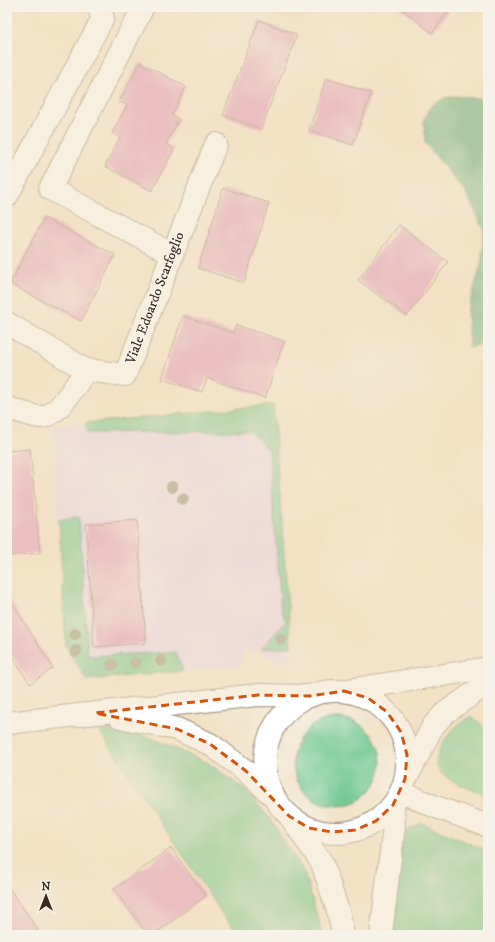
<svg xmlns="http://www.w3.org/2000/svg" width="495" height="942" font-family="'IM FELL DW Pica',serif">
	<style>
		.built { fill: #e7d2ef }
		.green { fill: #6ec890; stroke: #547957 }
		.forest { fill: #5aac7a; stroke: #4a6b4c }
		.building { fill: #de94b8 }
		.lines { fill: none; stroke-linecap: round; stroke-linejoin: round }
		.minor-casing { stroke: #968672; stroke-width: 24 }
		.major-casing { stroke: #968672; stroke-width: 24 }
		.minor { stroke: #fff; stroke-width: 22 }
		.major { stroke: #fff; stroke-width: 22 }
		.tree { fill: #96967c }
		.marked { fill: none; stroke: #d7540e; stroke-width: 3; stroke-dasharray: 8 5; stroke-linejoin: round }
		.labels { text-anchor: middle; dominant-baseline: central; stroke-width: 3; stroke-linejoin: round; paint-order: stroke }
		.street-label { font-size: 14px; fill: #3b2a1e; stroke: #f7f3e8 }
	</style>
	<rect width="100%" height="100%" fill="#f7f3e8"/>
	<filter id="ink" filterUnits="userSpaceOnUse"><feTurbulence type="fractalNoise" baseFrequency=".025" numOctaves="2"/><feDisplacementMap in="SourceGraphic" scale="8" xChannelSelector="R" yChannelSelector="G"/><feConvolveMatrix kernelMatrix="1 2 1 2 8 2 1 2 1" color-interpolation-filters="sRGB"/></filter>
	<filter id="wash" filterUnits="userSpaceOnUse"><feTurbulence type="fractalNoise" baseFrequency=".012" numOctaves="4" result="noise"/><feDisplacementMap in="SourceGraphic" scale="16" xChannelSelector="R" yChannelSelector="G"/><feGaussianBlur stdDeviation="0.9" result="paint"/><feColorMatrix in="noise" values="0 0 0 0 0 0 0 0 0 0 0 0 0 0 0 0 0 1.4 0 .05"/><feComposite in="paint" operator="in"/></filter>
	<g filter="url(#wash)">
		<rect width="100%" height="100%" fill="#f2e1c5"/>
		<!-- built -->
		<polygon class="built" points="273,405 292,660 273,662 261,650 244,651 240,666 87,680 66,647 53,427"/>
		<!-- green -->
		<g class="green">
			<polygon points="273,405 291,647 261,649 286,621 281,609 269,450 249,431 87,433 86,423"/>
			<polygon points="79,517 88,656 176,652 183,671 87,680 66,647 59,519"/>
			<path d="M471 716 478 721 488 731V795C474 790 451 783 441 773 428 759 447 734 458 725 462 722 467 719 471 716Z"/>
			<circle cx="337" cy="762" r="44"/>
			<polygon points="98,729 149,737 208,763 245,790 268,816 304,872 323,935 240,935 223,915"/>
			<polygon points="421,823 488,851 488,935 389,935 403,833"/>
		</g>
		<!-- forest -->
		<polygon class="forest" points="455,96 488,99 488,347 484,344 469,348 467,312 481,265 484,229 466,193 425,143 424,119 432,105 445,98"/>
		<g id="blocks">
			<!-- building -->
			<g class="building">
				<polygon points="399,7 452,7 432,33"/>
				<polygon points="259,20 297,35 261,129 223,115"/>
				<polygon points="140,62 186,87 172,115 179,119 166,144 174,149 152,191 105,166 120,137 112,133 127,105 119,102"/>
				<polygon points="326,78 371,93 353,145 309,130"/>
				<polygon points="223,188 269,203 244,283 198,268"/>
				<polygon points="44,218 115,255 81,321 10,284"/>
				<polygon points="399,225 448,262 407,316 358,280"/>
				<polygon points="183,316 233,333 236,325 284,341 265,398 207,378 202,392 162,379"/>
				<polygon points="30,449 40,553 7,556 7,451"/>
				<polygon points="137,520 146,643 94,647 86,524"/>
				<polygon points="7,595 53,668 30,684 7,648"/>
				<polygon points="171,848 206,896 153,935 148,935 114,889"/>
				<polygon points="7,885 41,935 7,935"/>
			</g>
		</g>
	</g>
	<g filter="url(#ink)">
		<use href="#blocks" fill-opacity="0" stroke="#968672" stroke-width="1"/>
		<g class="lines">
			<!-- minor casing -->
			<g class="minor-casing">
				<g id="minor">
					<polyline points="143,7 50,189 172,254"/>
					<polyline points="7,196 103,18 98,7"/>
					<polyline points="7,323 86,370 125,375 216,144"/>
					<path d="M7 407 10 409C19 411 33 417 41 417 58 417 77 383 86 370"/>
					<polyline points="401,792 436,807 488,826"/>
				</g>
			</g>
			<!-- major casing -->
			<g class="major-casing">
				<g id="major">
					<polyline points="347,690 488,668"/>
					<circle cx="336" cy="762" r="71"/>
					<polyline points="120,717 177,729 210,744 246,771 272,795"/>
					<polyline points="7,723 258,695 310,696"/>
					<polyline points="408,775 433,726 445,713 488,683"/>
					<polyline points="291,818 322,863 339,914 343,935"/>
					<polyline points="381,935 394,826 393,805"/>
				</g>
			</g>
			<!-- minor -->
			<use href="#minor" class="minor"/>
			<!-- major -->
			<use href="#major" class="major"/>
		</g>
		<!-- trees -->
		<g class="tree">
			<circle cx="172" cy="487" r="6"/>
			<circle cx="183" cy="499" r="6"/>
			<circle cx="75" cy="634" r="6"/>
			<circle cx="281" cy="639" r="6"/>
			<circle cx="76" cy="651" r="6"/>
			<circle cx="161" cy="661" r="6"/>
			<circle cx="135" cy="663" r="6"/>
			<circle cx="112" cy="665" r="6"/>
		</g>
	</g>
	<!-- marked area -->
	<path d="M0 0H495V942H0ZM344 691 368 698 387 712 401 732 407 755 405 779 393 805 376 821 355 830 332 832 309 828 289 816 246 771 210 744 177 729 95 713 258 695 310 696Z" fill="#f2e1c5" fill-opacity=".55" fill-rule="evenodd"/>
	<path class="marked" d="M344 691 368 698 387 712 401 732 407 755 405 779 393 805 376 821 355 830 332 832 309 828 289 816 246 771 210 744 177 729 95 713 258 695 310 696Z"/>
	<g class="labels">
		<!-- street labels -->
		<g class="street-label">
			<text transform="translate(155 298) rotate(-69)">Viale Edoardo Scarfoglio</text>
		</g>
	</g>
	<!-- margin -->
	<rect width="495" height="942" fill="none" stroke="#f7f3e8" stroke-width="24"/>
	<!-- north arrow -->
	<g transform="translate(46 896)" stroke="#f7f3e8" stroke-width="3" paint-order="stroke">
	<path d="M0-3L7 15L0 10L-7 15Z" fill="#3b2a1e"/>
	<text y="-6" font-size="11" font-weight="bold" text-anchor="middle" fill="#3b2a1e">N</text>
	</g>
</svg>
